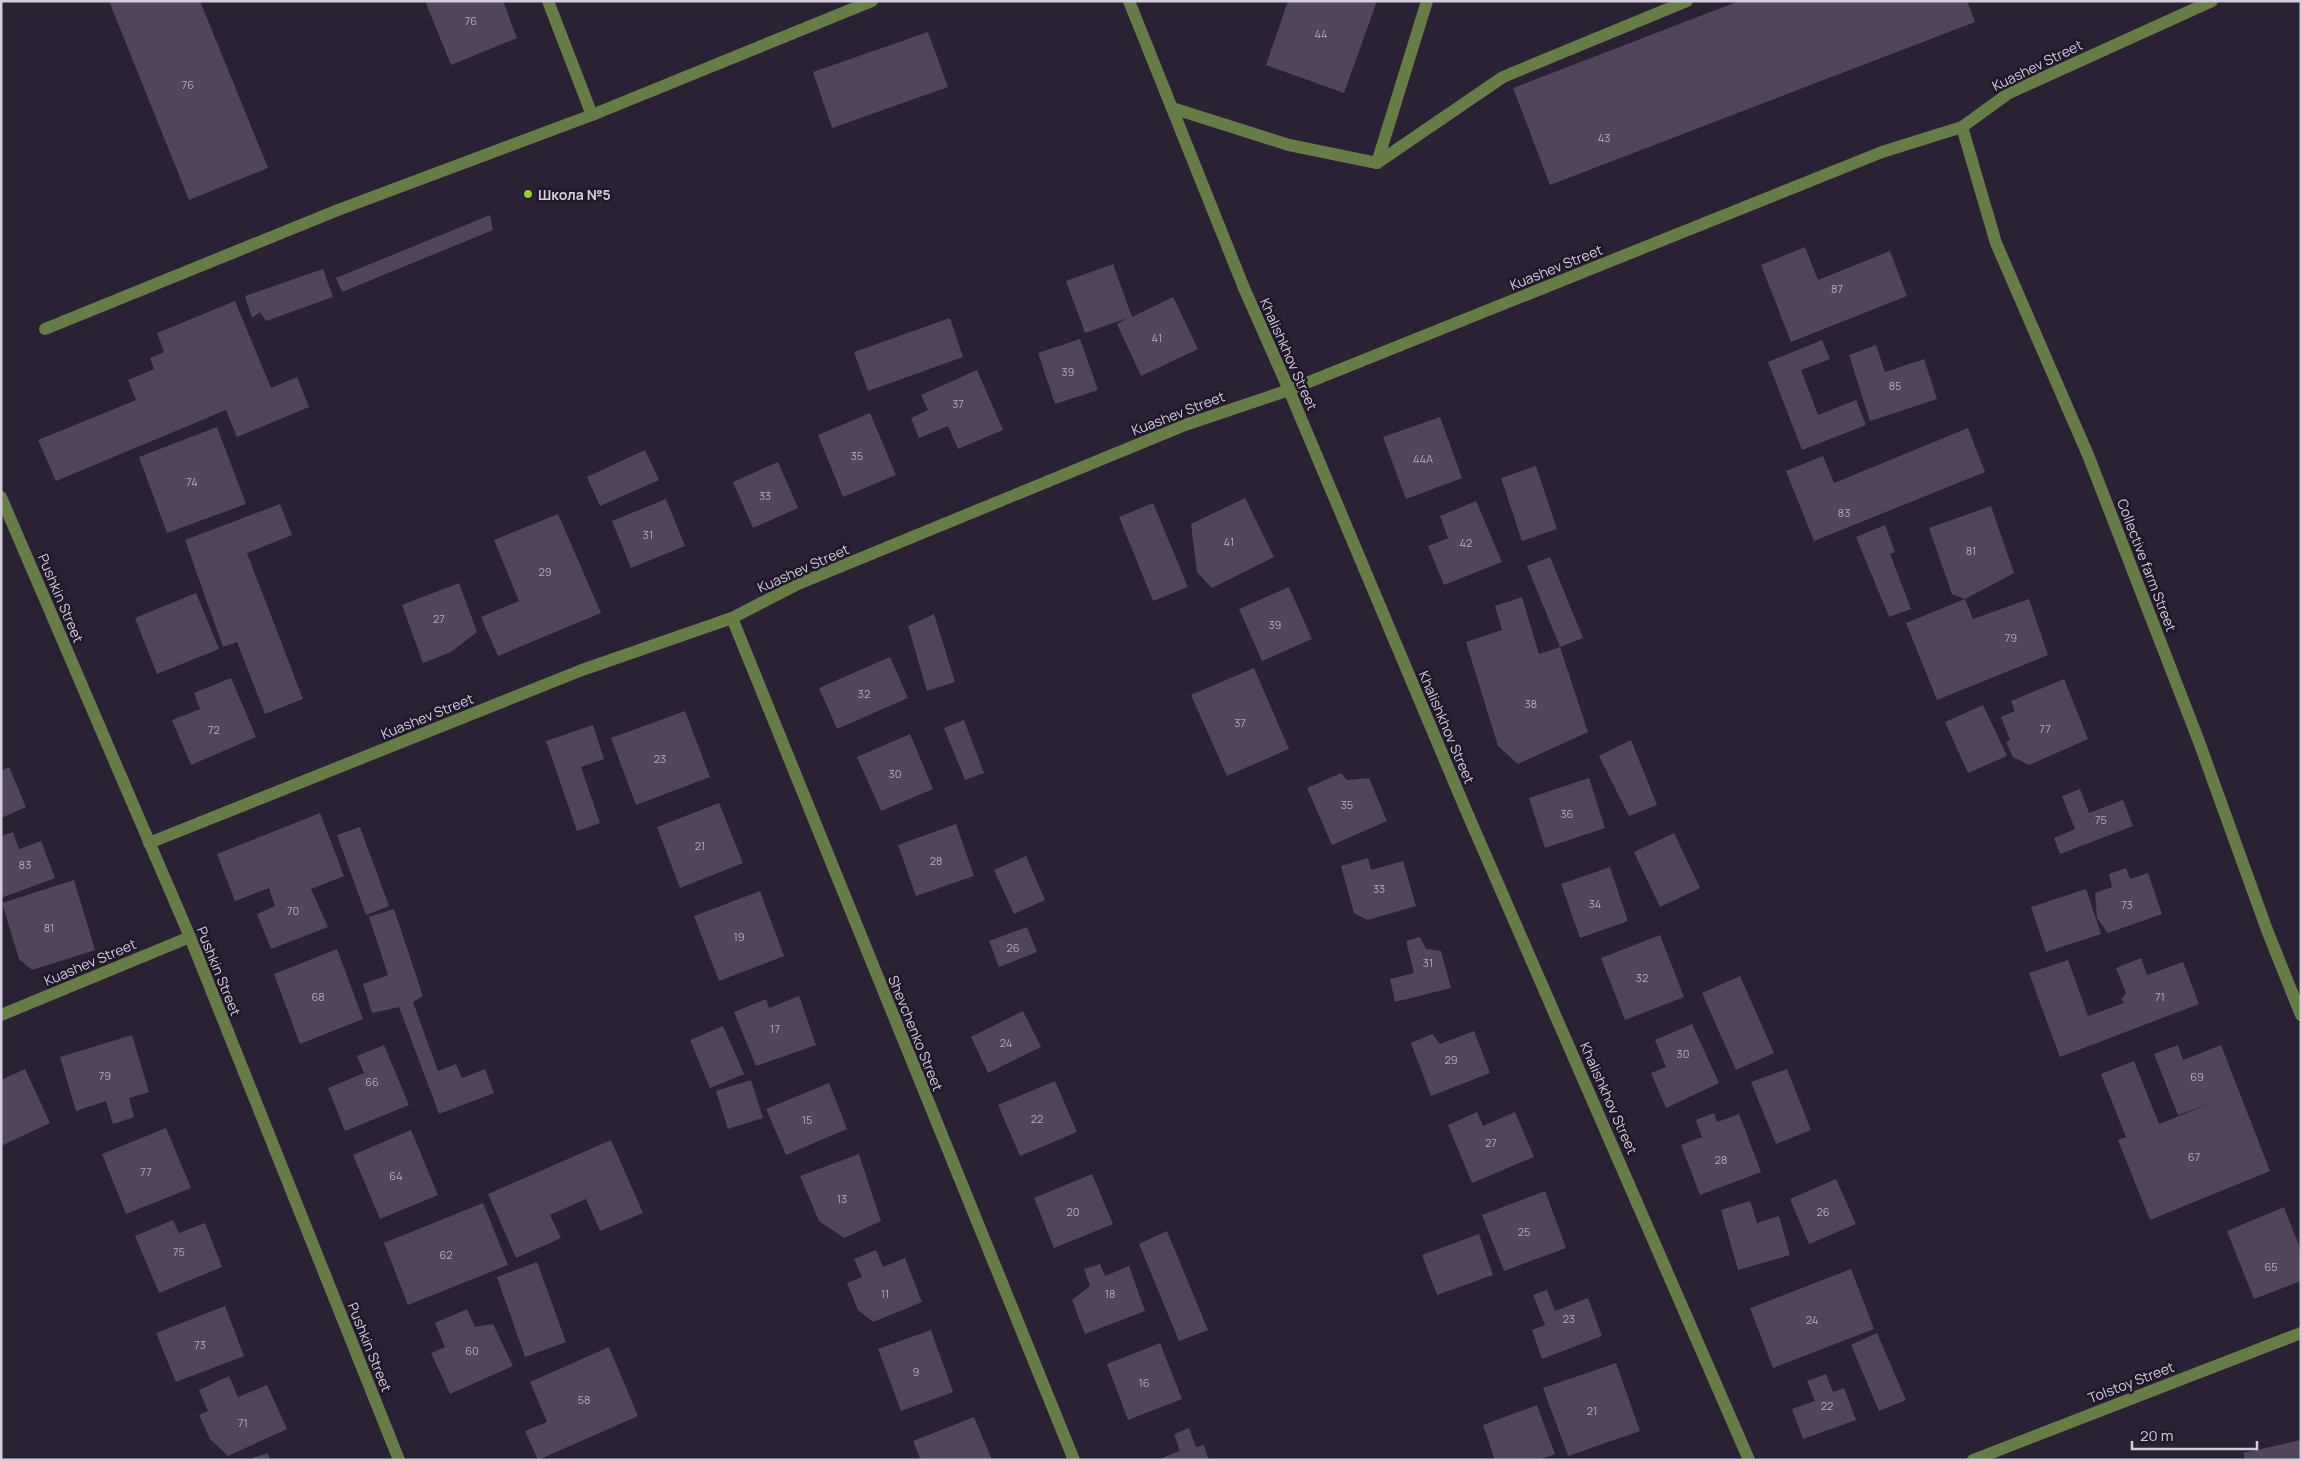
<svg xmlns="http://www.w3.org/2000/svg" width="2302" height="1461" font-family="Manrope,sans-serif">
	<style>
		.building { fill: #50455b }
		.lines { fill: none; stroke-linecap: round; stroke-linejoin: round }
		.minor { stroke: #677c46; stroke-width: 12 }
		.poi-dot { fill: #99cb36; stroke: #21172b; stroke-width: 2 }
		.labels { text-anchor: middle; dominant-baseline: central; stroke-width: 5; stroke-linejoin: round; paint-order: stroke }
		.number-label { font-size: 11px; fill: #b3acbc }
		.street-label { font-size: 14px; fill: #d4cedc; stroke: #21172b }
		.poi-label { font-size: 14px; font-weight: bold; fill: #d4cedc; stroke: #21172b; text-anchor: start }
	</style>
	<rect width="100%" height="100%" fill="#2b2135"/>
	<!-- building -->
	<g class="building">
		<polygon points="109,1 200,1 268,168 189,200"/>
		<polygon points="425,1 503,1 517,38 451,65"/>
		<polygon points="1288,1 1377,1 1344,93 1266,65"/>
		<polygon points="1739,1 1967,1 1975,22 1550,185 1513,88"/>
		<polygon points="928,32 948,87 832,128 813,72"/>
		<polygon points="490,215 493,230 342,292 336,278"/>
		<polygon points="1805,247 1818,280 1890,251 1907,296 1791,342 1761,265"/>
		<polygon points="1113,264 1132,317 1173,297 1198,349 1141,376 1117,324 1128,318 1085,333 1066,281"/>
		<polygon points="323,269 333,297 266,321 260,312 252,318 245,296"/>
		<polygon points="235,301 271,388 297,377 309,407 237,437 226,410 56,481 38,440 136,400 128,380 154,369 150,358 164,352 157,333"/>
		<polygon points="950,318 963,357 868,391 854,352"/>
		<polygon points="1080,339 1098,390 1055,404 1038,353"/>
		<polygon points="1822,340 1830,359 1801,370 1818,415 1856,400 1866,425 1802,450 1768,362"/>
		<polygon points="1876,345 1885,372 1924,359 1937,399 1870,421 1849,355"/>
		<polygon points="977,370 1003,430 958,449 948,426 919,438 911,418 928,410 921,395"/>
		<polygon points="870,413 896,475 843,497 818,435"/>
		<polygon points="1440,417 1462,478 1406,499 1383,437"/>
		<polygon points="217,427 246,504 167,533 139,457"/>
		<polygon points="1968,428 1985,472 1814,541 1786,471 1823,456 1834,483"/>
		<polygon points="645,450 659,480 600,506 587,477"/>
		<polygon points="778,462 798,508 753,528 733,482"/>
		<polygon points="1536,466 1557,529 1522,541 1501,478"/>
		<polygon points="1245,498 1274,557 1212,588 1197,572 1191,524"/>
		<polygon points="666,499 685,546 631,568 612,521"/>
		<polygon points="1476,501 1502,562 1444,585 1428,546 1448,538 1440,516"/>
		<polygon points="1153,503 1188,587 1153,601 1119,517"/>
		<polygon points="280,504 292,535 247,553 303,699 265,714 237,642 223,647 185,540"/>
		<polygon points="1991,506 2014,573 1965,599 1952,594 1929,528"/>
		<polygon points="558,514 601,613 498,656 481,617 519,601 494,540"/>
		<polygon points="1885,525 1895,552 1890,554 1911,609 1889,617 1856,537"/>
		<polygon points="1550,557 1583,638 1560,647 1527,566"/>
		<polygon points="459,583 477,632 451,652 423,663 402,605"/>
		<polygon points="1289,587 1312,639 1262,661 1239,609"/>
		<polygon points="196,593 219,649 157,674 135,618"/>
		<polygon points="1522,597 1539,654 1560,647 1588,732 1518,764 1498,746 1466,642 1502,630 1495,606"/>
		<polygon points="1965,599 1973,619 2029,599 2048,655 1937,700 1906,623"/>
		<polygon points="934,614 955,682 927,691 908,626"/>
		<polygon points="890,657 908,698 837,729 819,688"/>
		<polygon points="1254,668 1289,749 1227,776 1191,695"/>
		<polygon points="231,678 256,737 191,765 172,720 200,709 194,693"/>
		<polygon points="2064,679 2088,739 2029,765 2013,757 2006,742 2010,740 2001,717 2015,711 2011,701"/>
		<polygon points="1983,705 2007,756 1968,773 1945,722"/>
		<polygon points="685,711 710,777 636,805 611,738"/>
		<polygon points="964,720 984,773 965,780 944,728"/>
		<polygon points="593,725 604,759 581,767 600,823 577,831 546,741"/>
		<polygon points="910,734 933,789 881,811 857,757"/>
		<polygon points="1631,740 1657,805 1629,816 1599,756"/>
		<polygon points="9,767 26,807 1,818 1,771"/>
		<polygon points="1341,773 1347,780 1369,778 1387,821 1332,845 1307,788"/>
		<polygon points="1589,778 1605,828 1545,848 1529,798"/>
		<polygon points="2080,789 2089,813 2123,800 2133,826 2060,854 2054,838 2075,829 2062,796"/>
		<polygon points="719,803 743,863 680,888 657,827"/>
		<polygon points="320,813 344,876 311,889 328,927 271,949 257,914 275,906 269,888 235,901 217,854"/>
		<polygon points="956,824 974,876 916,896 898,845"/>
		<polygon points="360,827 389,906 366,915 337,835"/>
		<polygon points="13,832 19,849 41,841 55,878 1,898 1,836"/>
		<polygon points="1674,833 1700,888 1660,907 1634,852"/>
		<polygon points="1026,856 1045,900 1014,914 994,870"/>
		<polygon points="1368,858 1371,870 1403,861 1416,906 1368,920 1354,913 1341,866"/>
		<polygon points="1610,867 1628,921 1580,938 1561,884"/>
		<polygon points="2126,868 2130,879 2148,873 2162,914 2108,933 2097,918 2095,893 2112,887 2109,874"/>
		<polygon points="74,880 95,950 32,970 19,959 2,903"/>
		<polygon points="2086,889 2101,934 2046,952 2031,907"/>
		<polygon points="760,891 784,956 719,981 694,916"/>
		<polygon points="394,909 423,996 413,1002 438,1071 456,1064 462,1078 485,1069 494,1093 439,1114 399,1007 372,1013 363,984 388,975 369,917"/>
		<polygon points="1027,927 1037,952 999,967 989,941"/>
		<polygon points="1660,935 1684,997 1625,1020 1601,958"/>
		<polygon points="1420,937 1426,949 1441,951 1451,988 1395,1002 1390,979 1414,973 1406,941"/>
		<polygon points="337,949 363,1019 300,1044 274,974"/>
		<polygon points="2141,958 2147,975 2183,962 2199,1004 2060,1057 2029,973 2068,960 2088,1016 2124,1003 2121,999 2126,993 2116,968"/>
		<polygon points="1740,976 1774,1053 1736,1070 1702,993"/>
		<polygon points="799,996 816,1045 756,1066 734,1012 766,999 769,1008"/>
		<polygon points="1023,1011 1041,1047 988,1073 971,1037"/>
		<polygon points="1692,1024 1719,1083 1666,1108 1651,1073 1666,1067 1655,1040"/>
		<polygon points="723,1026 744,1074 710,1088 690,1040"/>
		<polygon points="1474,1031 1490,1073 1431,1096 1411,1043 1432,1034 1440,1044"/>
		<polygon points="132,1035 149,1092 129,1098 134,1117 113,1124 106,1101 76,1111 60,1057"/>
		<polygon points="384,1045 409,1105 345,1131 328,1088 364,1073 357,1056"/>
		<polygon points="2178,1045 2183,1060 2221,1045 2270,1171 2150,1220 2118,1140 2126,1137 2101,1074 2134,1061 2159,1124 2209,1104 2178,1115 2154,1054"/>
		<polygon points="25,1069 50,1123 1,1146 1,1080"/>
		<polygon points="1787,1069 1811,1130 1776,1144 1751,1082"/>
		<polygon points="751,1080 763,1118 728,1129 716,1091"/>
		<polygon points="1055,1081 1077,1132 1020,1156 998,1105"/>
		<polygon points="829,1083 847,1129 786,1155 766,1109"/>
		<polygon points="1477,1112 1483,1126 1515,1112 1534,1157 1472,1183 1448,1125"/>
		<polygon points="1714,1113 1717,1122 1739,1114 1761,1172 1700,1195 1681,1145 1702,1137 1696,1120"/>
		<polygon points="166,1128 191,1188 126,1214 102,1154"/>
		<polygon points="411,1130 438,1195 380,1219 353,1155"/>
		<polygon points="611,1140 643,1213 600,1231 586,1199 550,1215 561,1238 516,1258 488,1194"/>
		<polygon points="859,1154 881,1221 844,1238 819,1221 800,1176"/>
		<polygon points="1092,1174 1113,1224 1054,1248 1034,1198"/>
		<polygon points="1836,1179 1856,1224 1809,1244 1790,1199"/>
		<polygon points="1545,1191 1566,1248 1504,1271 1482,1215"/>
		<polygon points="1750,1201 1757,1223 1779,1216 1790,1255 1738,1270 1721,1210"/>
		<polygon points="483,1203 508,1265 408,1305 384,1243"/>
		<polygon points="2284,1207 2301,1251 2301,1281 2254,1299 2227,1231"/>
		<polygon points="173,1220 179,1233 205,1223 222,1267 159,1293 135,1236"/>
		<polygon points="1167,1231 1208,1330 1179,1341 1139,1244"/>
		<polygon points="1479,1234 1493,1275 1437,1295 1422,1255"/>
		<polygon points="876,1250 883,1267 905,1258 922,1302 873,1322 858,1310 847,1283 862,1277 854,1259"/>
		<polygon points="537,1262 566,1342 525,1357 497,1277"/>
		<polygon points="1100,1264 1105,1276 1129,1266 1145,1311 1085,1334 1072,1300 1090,1286 1084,1269"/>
		<polygon points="1851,1269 1874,1329 1773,1368 1750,1308"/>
		<polygon points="1547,1290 1555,1311 1588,1298 1602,1336 1542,1359 1532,1330 1545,1325 1533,1295"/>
		<polygon points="225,1306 244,1356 176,1382 156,1333"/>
		<polygon points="467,1309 475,1327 493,1324 513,1366 450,1394 431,1353 445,1347 435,1323"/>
		<polygon points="931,1330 953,1392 901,1411 878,1349"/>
		<polygon points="1877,1333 1906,1400 1879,1411 1851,1345"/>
		<polygon points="1160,1343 1182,1399 1128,1420 1107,1364"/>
		<polygon points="609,1347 638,1416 538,1460 525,1431 547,1422 530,1382"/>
		<polygon points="1616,1363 1640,1431 1568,1456 1543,1388"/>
		<polygon points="1826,1374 1833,1392 1844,1388 1856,1420 1803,1439 1792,1409 1815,1401 1807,1381"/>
		<polygon points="229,1376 238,1397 267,1385 287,1429 228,1456 210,1439 199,1415 208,1411 199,1390"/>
		<polygon points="1537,1405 1555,1454 1539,1460 1495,1460 1483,1425"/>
		<polygon points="974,1417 992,1460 921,1460 913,1441"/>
		<polygon points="1189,1428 1196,1447 1204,1445 1209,1460 1157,1460 1180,1451 1174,1434"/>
		<polygon points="2301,1440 2301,1460 2245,1460 2243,1453"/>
		<polygon points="268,1453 270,1460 249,1460 249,1459"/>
	</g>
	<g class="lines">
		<!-- minor -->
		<g class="minor">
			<polyline points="548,1 592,115"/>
			<polyline points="1129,1 1244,288 1289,390 1465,808 1749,1460"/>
			<polyline points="1172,108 1289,145 1377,163 1427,1"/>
			<polyline points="1962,127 1996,243 2088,455 2198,739 2267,930 2301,1015"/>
			<polyline points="1377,163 1503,77 1687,1"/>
			<polyline points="45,329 338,210 592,115 872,1"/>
			<polyline points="1,497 190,937 399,1460"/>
			<polyline points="732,618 1074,1460"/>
			<polyline points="149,843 582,670 732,618 798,584 1185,425 1289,390 1882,152 1962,127 2009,93 2212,1"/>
			<polyline points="1,1015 190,937"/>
			<polyline points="1973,1460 2301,1333"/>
		</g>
	</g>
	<!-- markers -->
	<circle class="poi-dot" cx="528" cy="194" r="5"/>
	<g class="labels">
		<!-- number labels -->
		<g class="number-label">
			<text x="471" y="20">76</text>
			<text x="1321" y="33">44</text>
			<text x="188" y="84">76</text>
			<text x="1604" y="137">43</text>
			<text x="1837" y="288">87</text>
			<text x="1157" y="337">41</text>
			<text x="1068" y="371">39</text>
			<text x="1895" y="385">85</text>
			<text x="958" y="403">37</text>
			<text x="857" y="455">35</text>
			<text x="1423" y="458">44А</text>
			<text x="192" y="481">74</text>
			<text x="765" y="495">33</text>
			<text x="1844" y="512">83</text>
			<text x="648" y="534">31</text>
			<text x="1229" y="541">41</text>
			<text x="1466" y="542">42</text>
			<text x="1971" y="550">81</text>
			<text x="545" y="571">29</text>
			<text x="439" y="618">27</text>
			<text x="1275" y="624">39</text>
			<text x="2011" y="637">79</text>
			<text x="864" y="693">32</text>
			<text x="1531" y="703">38</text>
			<text x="1240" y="722">37</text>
			<text x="2045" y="728">77</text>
			<text x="214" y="729">72</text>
			<text x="660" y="758">23</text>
			<text x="895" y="773">30</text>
			<text x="1347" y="804">35</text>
			<text x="1567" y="813">36</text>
			<text x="2101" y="819">75</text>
			<text x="700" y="845">21</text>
			<text x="936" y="860">28</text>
			<text x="25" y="864">83</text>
			<text x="1379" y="888">33</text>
			<text x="1595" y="903">34</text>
			<text x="2127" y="904">73</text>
			<text x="293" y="910">70</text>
			<text x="49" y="927">81</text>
			<text x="739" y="936">19</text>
			<text x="1013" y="947">26</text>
			<text x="1428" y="962">31</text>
			<text x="1642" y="977">32</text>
			<text x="318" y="996">68</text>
			<text x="2160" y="996">71</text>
			<text x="775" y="1028">17</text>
			<text x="1006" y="1042">24</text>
			<text x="1683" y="1053">30</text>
			<text x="1451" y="1059">29</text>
			<text x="105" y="1075">79</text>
			<text x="2197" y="1076">69</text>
			<text x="372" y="1081">66</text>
			<text x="1037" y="1118">22</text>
			<text x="807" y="1119">15</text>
			<text x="1491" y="1142">27</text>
			<text x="2194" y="1156">67</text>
			<text x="1721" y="1159">28</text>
			<text x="146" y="1171">77</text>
			<text x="396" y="1175">64</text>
			<text x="842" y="1198">13</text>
			<text x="1073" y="1211">20</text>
			<text x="1823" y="1211">26</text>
			<text x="1524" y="1231">25</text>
			<text x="179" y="1251">75</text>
			<text x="446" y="1254">62</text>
			<text x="2271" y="1266">65</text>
			<text x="885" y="1293">11</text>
			<text x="1110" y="1293">18</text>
			<text x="1569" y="1318">23</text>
			<text x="1812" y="1319">24</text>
			<text x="200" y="1344">73</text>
			<text x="472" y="1350">60</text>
			<text x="916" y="1371">9</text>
			<text x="1144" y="1382">16</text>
			<text x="584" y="1399">58</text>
			<text x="1827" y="1405">22</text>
			<text x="1592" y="1410">21</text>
			<text x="243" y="1422">71</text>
		</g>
		<!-- street labels -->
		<g class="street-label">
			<text transform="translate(2037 65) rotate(-26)">Kuashev Street</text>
			<text transform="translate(1556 267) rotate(-22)">Kuashev Street</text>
			<text transform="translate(1289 354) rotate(66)">Khalishkhov Street</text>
			<text transform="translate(1178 413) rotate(-21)">Kuashev Street</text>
			<text transform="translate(2147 565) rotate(69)">Collective farm Street</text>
			<text transform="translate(803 568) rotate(-24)">Kuashev Street</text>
			<text transform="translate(61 598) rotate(67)">Pushkin Street</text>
			<text transform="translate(427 716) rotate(-22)">Kuashev Street</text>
			<text transform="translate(1447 727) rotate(67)">Khalishkhov Street</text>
			<text transform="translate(90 962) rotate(-23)">Kuashev Street</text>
			<text transform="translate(219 971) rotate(68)">Pushkin Street</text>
			<text transform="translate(916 1033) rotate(68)">Shevchenko Street</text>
			<text transform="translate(1609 1098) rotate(66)">Khalishkhov Street</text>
			<text transform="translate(370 1347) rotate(68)">Pushkin Street</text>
			<text transform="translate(2131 1382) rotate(-21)">Tolstoy Street</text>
		</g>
		<!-- poi labels -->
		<g class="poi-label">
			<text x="538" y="194">Школа №5</text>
		</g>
	</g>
	<!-- border -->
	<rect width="2302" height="1461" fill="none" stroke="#d4cedc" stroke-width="5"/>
	<!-- scale -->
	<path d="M2132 1441v8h125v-8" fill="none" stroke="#d4cedc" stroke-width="2.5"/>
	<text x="2140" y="1441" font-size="15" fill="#d4cedc" stroke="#21172b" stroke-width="4" paint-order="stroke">20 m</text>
</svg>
